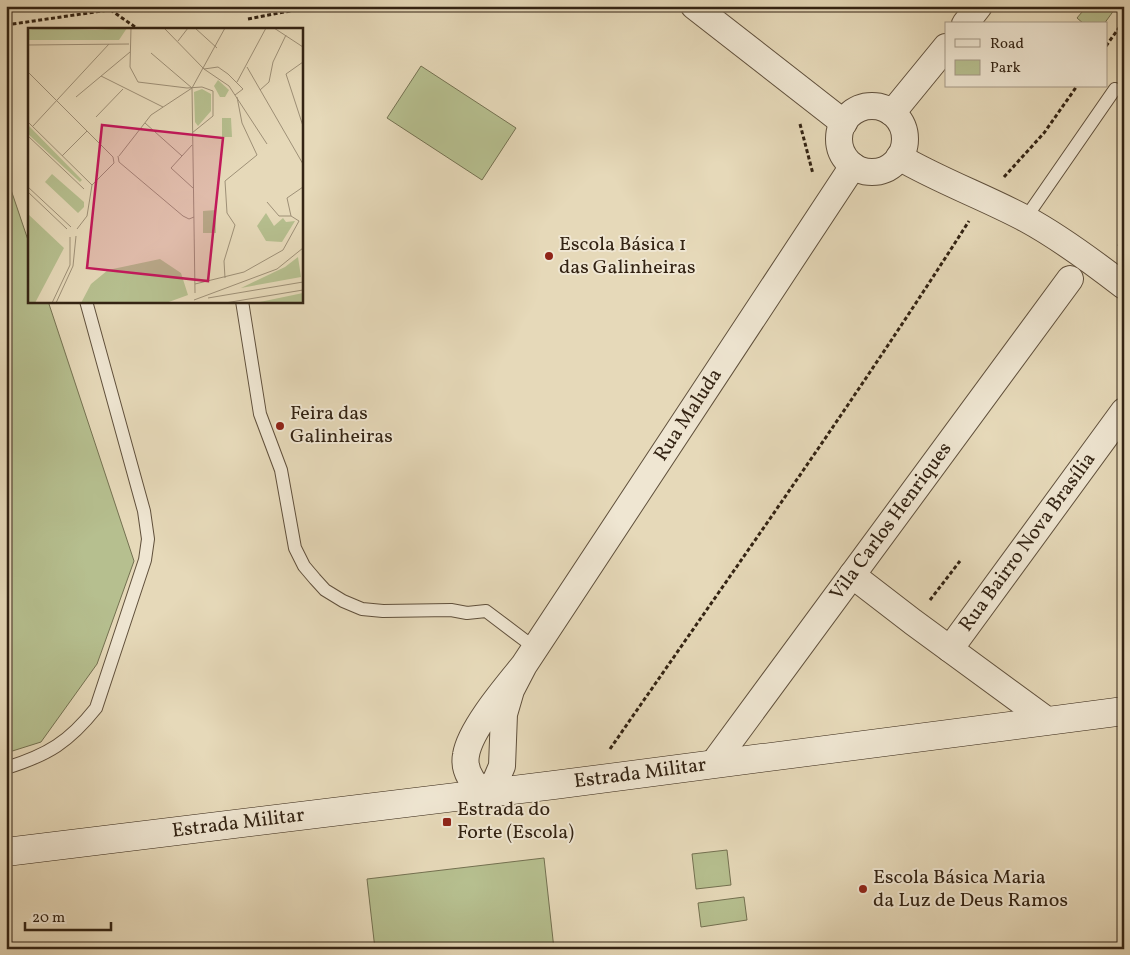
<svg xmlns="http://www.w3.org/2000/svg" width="1130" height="955" font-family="Vollkorn,serif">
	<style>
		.green { fill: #b6bf8f; stroke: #747151 }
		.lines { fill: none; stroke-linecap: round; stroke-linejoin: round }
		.lane-casing { stroke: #60503c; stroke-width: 14 }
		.street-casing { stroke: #60503c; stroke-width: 28 }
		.secondary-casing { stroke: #332313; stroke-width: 29 }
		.path { stroke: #332313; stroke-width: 3; stroke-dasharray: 4 2.5; stroke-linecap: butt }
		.lane { stroke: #efe6d2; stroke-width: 12 }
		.street { stroke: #efe6d2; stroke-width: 26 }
		.secondary { stroke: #efe6d2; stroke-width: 28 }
		.poi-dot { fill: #8f2418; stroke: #efe6d2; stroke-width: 2 }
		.labels { text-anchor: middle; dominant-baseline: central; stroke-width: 4; stroke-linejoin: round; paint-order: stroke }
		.poi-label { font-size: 20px; fill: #332313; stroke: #efe6d2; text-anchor: start }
		.street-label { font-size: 20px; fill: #332313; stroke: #efe6d2 }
		.inset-road { fill: none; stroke: #9e9077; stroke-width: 1 }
		.view { fill: #c2185b; fill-opacity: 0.15; stroke: #c2185b; stroke-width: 2.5 }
		.inset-edge { fill: none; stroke: #332313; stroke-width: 2.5 }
	</style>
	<rect width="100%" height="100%" fill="#e6d9b9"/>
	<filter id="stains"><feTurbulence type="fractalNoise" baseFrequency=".004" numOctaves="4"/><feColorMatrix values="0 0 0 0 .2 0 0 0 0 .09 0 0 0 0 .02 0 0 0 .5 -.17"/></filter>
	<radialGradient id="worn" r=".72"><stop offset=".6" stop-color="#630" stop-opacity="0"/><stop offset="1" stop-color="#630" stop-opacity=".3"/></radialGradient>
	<!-- green -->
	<g class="green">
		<polygon points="1087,6 1117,6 1104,24 1084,24 1077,18"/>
		<polygon points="421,66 516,128 482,180 387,118"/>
		<polygon points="6,175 29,243 29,301 48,301 134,561 97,664 41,742 6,753"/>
		<polygon points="727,850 731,885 696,889 692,854"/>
		<polygon points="544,858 554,949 375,949 367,879"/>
		<polygon points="744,897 747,920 701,927 698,903"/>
	</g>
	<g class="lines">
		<!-- lane casing -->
		<g class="lane-casing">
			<g id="lane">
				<polyline points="1025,219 1115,89"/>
				<polyline points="242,301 260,414 281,470 295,548 304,566 315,579 325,590 343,601 362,609 383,611 451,610 467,613 486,611 535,648"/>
				<path d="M6 768C48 755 69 742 96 708L145 560 148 539 144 511 86 301"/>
			</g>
		</g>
		<!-- street casing -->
		<g class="street-casing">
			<g id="street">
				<polyline points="694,6 844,123"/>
				<polyline points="965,24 979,6"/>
				<circle cx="872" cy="139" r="33"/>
				<polyline points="892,113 946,47"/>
				<path d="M899 157C940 181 985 197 1026 219 1061 238 1093 262 1124 286"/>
				<polyline points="852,575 913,622 1048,721"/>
				<path id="s1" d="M950 649 1124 411"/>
				<path id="s2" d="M524 665 511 690 504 714 502 766 496 780 485 794C473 784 463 771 466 755 470 729 507 686 524 665L853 166"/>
				<path id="s3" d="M713 764 1070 279"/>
			</g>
		</g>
		<!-- secondary casing -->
		<g class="secondary-casing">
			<g id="secondary">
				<path id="s4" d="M6 852 554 785 1124 711"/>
			</g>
		</g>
		<!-- path -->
		<g class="path">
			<polyline points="105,6 138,29"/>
			<polyline points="248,19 316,6"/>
			<polyline points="6,25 109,10"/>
			<polyline points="1106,46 1124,21"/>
			<polyline points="800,124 813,174"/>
			<polyline points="1004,177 1044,133 1077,86"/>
			<polyline points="1119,246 1124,230"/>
			<polyline points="930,600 960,561"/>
			<path d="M610 749C731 574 855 400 969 221"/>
		</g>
		<!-- lane -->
		<use href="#lane" class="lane"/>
		<!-- street -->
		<use href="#street" class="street"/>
		<!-- secondary -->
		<use href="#secondary" class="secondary"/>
	</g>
	<!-- markers -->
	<g class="poi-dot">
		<circle cx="549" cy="256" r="5"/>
		<circle cx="280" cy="426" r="5"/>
		<rect x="442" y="817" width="10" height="10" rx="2.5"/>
		<circle cx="863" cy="889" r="5"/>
	</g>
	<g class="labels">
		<!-- poi labels -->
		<g class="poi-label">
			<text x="559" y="245">Escola Básica 1<tspan x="559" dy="23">das Galinheiras</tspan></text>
			<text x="290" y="414">Feira das<tspan x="290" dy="23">Galinheiras</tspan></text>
			<text x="457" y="810">Estrada do<tspan x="457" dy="23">Forte (Escola)</tspan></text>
			<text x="873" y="878">Escola Básica Maria<tspan x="873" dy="23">da Luz de Deus Ramos</tspan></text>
		</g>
		<!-- street labels -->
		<g class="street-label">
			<text stroke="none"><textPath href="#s2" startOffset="591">Rua Maluda</textPath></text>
			<text stroke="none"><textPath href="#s3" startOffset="301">Vila Carlos Henriques</textPath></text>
			<text stroke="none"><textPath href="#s1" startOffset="132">Rua Bairro Nova Brasília</textPath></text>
			<text stroke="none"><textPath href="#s4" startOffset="639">Estrada Militar</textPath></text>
			<text stroke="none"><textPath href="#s4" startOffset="234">Estrada Militar</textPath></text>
		</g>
	</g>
	<!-- overview -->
	<g transform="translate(28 28)">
		<rect width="275" height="275" fill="#e6d9b9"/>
		<path d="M9 0 67 2 99 0 91 12H0V2ZM190 52 201 62 197 69H192L186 58ZM174 61 183 66V83L170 98 167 94 166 64ZM194 90H203L204 109H194ZM0 97 54 152 52 154 0 106ZM24 146 56 174V179L50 185 17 154ZM188 182V205H175V183ZM238 185 246 198 255 190 258 194 267 193 254 214 238 213 229 198ZM0 186 36 220 7 275H0ZM270 229 273 249 213 260 257 239ZM132 231 153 245 160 267 138 275H53L63 256 80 242ZM275 265V274L227 275Z" fill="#b6bf8f"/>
		<path class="inset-road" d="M103 0 102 39 110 54 159 60 174 59 185 63V88L164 105M136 0 176 41 201 58 239 116M167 0 189 20M246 0 275 19M150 13 160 0M0 17 101 16M123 25 164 60M275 34 258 46 275 98M219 39 275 136M176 41 190 39 200 46 215 61 207 67M0 44 85 129 86 135M73 48 135 79M209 54 238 0M164 60 167 265M232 62 241 54 245 34 258 7M48 69 102 24M68 89 95 61M0 94 64 157M117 95 154 128M5 98 81 16M0 108 56 161M164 117 143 140 165 160M34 128 59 103M90 128 91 134 155 188 161 191 166 189M91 128 123 87 164 60 197 0M64 157 86 135M0 159 43 199M0 164 39 201M263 188 259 170 275 159M49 201 59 188 64 157M275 226V243M197 250 196 233 207 197 199 185 197 153 229 127 214 95 209 69M167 256 216 244 255 222 271 193 263 188H251L239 174M180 270 275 254M166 272 249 241 275 220M24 275 42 237V209M28 275 45 238 48 208M197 275 275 262"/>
		<path class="view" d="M74 97 195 110 180 253 59 240Z"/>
		<rect width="275" height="275" class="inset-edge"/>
	</g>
	<!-- margin -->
	<rect width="1130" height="955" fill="none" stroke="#e6d9b9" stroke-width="25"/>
	<rect x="8" y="8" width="1115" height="940" fill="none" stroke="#332313" stroke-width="2.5"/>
	<rect x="12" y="12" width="1105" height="930" fill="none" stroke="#332313"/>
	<!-- legend -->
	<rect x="945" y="22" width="162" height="65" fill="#efe6d2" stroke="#a49886"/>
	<rect x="955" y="39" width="25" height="8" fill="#efe6d2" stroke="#a49886"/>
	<text x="990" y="48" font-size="15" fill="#332313">Road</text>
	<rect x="955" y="60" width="25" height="15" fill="#b6bf8f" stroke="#a49886"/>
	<text x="990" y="72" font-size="15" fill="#332313">Park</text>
	<!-- scale -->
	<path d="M25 922v8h86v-8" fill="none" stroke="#332313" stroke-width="2.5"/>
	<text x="32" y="922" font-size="15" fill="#332313" stroke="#efe6d2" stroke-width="4" paint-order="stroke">20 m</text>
	<rect width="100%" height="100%" filter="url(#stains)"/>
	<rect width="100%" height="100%" fill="url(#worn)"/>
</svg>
